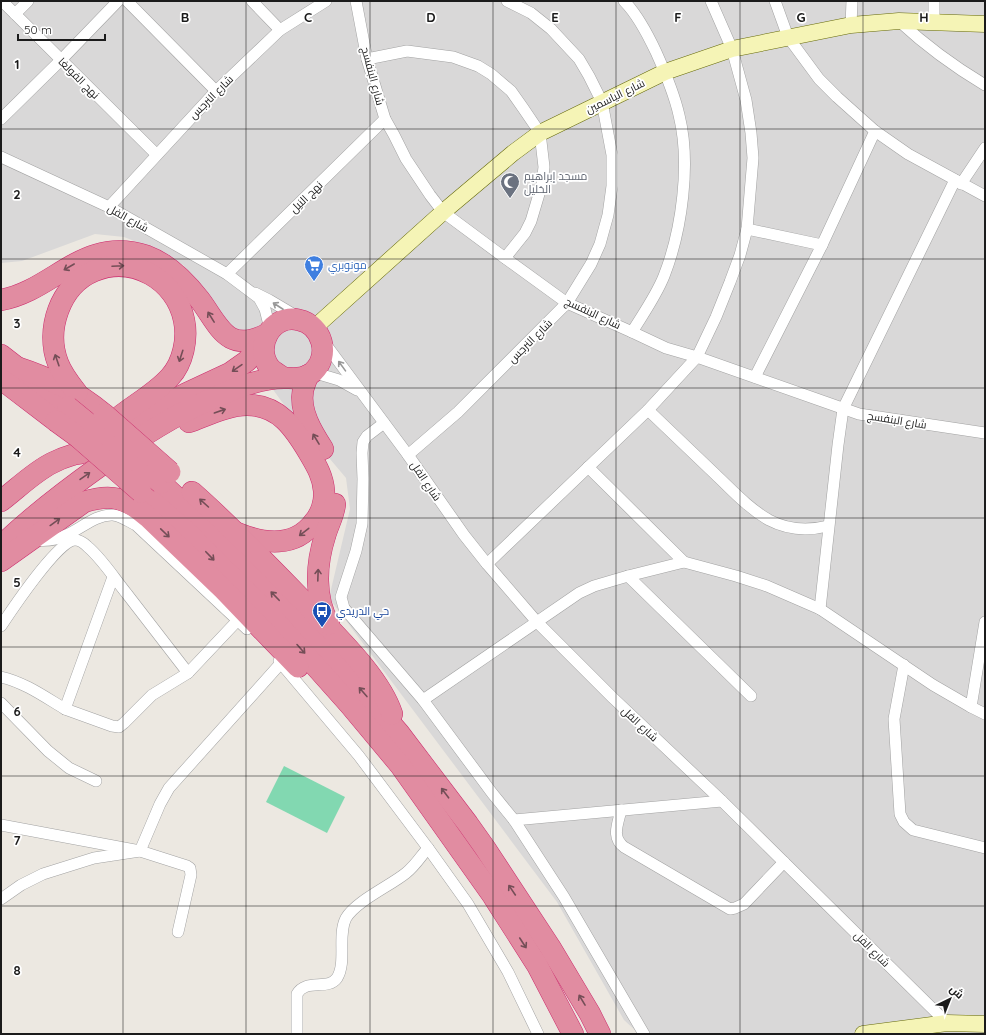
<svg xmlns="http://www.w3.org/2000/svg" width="986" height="1035" font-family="Quicksand,Cairo,sans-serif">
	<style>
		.residential { fill: #d9d8d8 }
		.pitch { fill: #82d8b1 }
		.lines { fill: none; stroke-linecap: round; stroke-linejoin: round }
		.street-casing { stroke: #a2a2a2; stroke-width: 12 }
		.secondary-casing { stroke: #666a0a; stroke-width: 17 }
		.highway-casing { stroke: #cc2c6d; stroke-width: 22 }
		.street { stroke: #fff; stroke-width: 11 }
		.secondary { stroke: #f5f4b6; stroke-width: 16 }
		.highway { stroke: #e18ca1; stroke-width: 21 }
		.highway-bridge-casing { stroke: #cc2c6d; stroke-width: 22; stroke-linecap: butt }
		.highway-bridge { stroke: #e18ca1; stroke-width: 21 }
		.oneway { stroke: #744e57 }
		.oneway2 { stroke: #989898 }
		.grid { fill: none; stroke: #1b1b1b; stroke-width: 1; stroke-opacity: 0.55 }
		.labels { text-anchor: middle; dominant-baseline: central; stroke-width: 3.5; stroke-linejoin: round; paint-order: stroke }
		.street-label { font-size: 11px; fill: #1b1b1b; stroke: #fff }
		.worship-label { font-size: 11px; fill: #5b616d; stroke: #fff; text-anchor: start }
		.shop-label { font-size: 11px; fill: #366cbe; stroke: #fff; text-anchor: start }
		.transit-label { font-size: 11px; fill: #164399; stroke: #fff; text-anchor: start }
		.grid-label { font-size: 13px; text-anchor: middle; font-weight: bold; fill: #1b1b1b; stroke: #fff; stroke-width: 3.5; stroke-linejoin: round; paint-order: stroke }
	</style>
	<rect width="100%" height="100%" fill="#ece8e1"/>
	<!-- residential -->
	<polygon class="residential" points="1,1 985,1 985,1034 640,1034 636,1031 624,1020 557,902 329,598 350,509 346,478 282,402 183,265 152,248 124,237 95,234 22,261 1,263"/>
	<!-- pitch -->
	<polygon class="pitch" points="284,766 345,797 327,833 266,802"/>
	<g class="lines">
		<!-- street casing -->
		<g class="street-casing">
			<g id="street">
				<polyline points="2,1 156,154"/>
				<polyline points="127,1 216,91"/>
				<polyline points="252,1 280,30"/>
				<polyline points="356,1 367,59 385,119 394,135 406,159 430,195 443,212 505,258 567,303 632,332 666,348 697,357 859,414 985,433"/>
				<path d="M624 1C638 15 648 35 656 52 665 72 674 93 679 115 691 163 682 230 664 276 656 296 643 314 632 332"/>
				<polyline points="775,1 788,37 819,79 837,97 875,131 908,154 985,196"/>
				<polyline points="934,1 934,22"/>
				<polyline points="15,14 28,1"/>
				<path d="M899 21C926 46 953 66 985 85"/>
				<polyline points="851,25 852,1"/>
				<polyline points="367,59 407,51 453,57 478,66 491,74 511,91 523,108 540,133 544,167 542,184 531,221 525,233 505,258"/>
				<polyline points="1,119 61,60 118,1"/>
				<polyline points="1,157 109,207 227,274 259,298 265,309 270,329"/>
				<polyline points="961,184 985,148"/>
				<polyline points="109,207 216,91 280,30 326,1"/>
				<polyline points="747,229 822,245"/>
				<polyline points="227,274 385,119"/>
				<polyline points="255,293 269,300 296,316"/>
				<polyline points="324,342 408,455 464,535 487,564 537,622 613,698 722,801 947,1023"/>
				<polyline points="312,372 339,380 357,390"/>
				<polyline points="755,377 822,245 875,131"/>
				<path d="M648 410C671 432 693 453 715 474 732 490 748 508 769 520 788 530 808 531 828 526"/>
				<polyline points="384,423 367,436 363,442 362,453 363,479 362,524 356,551 341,597 344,608 423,700 492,793 514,820 564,897 644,1034"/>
				<polyline points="408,455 458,412 567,303 591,264 600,244 608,215 612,186 612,155 602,102 589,76 579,59 551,29 531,13 507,1"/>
				<polyline points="588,467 684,562"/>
				<path d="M34 540C44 541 55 541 64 536 80 530 95 514 113 515 121 516 128 521 136 525L247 629"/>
				<polyline points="487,564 648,410 697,357 716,317 730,282 740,255 747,229 753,158 751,133 746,100 732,49 711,1"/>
				<polyline points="628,576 751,696"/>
				<polyline points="113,577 65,709 112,726 119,727 124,723 152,695 188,673 238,620"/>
				<polyline points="820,609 838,445 843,409 955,180"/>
				<path d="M1 626C11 611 58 540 75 540 80 540 85 544 88 547 103 560 114 578 127 594 147 620 167 646 188 673"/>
				<polyline points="279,661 359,756 428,848 468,904 508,972 538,1034"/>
				<polyline points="904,665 894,719 900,814 904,822 913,830 985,848"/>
				<path d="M1 677C24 682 45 697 65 709"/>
				<polyline points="423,700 579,593 594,586 628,576 684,562 736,576 767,586 820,609 933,685 971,707 985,622"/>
				<polyline points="1,703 48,751 69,768 96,781"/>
				<polyline points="971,707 985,714"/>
				<path d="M621 810C618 824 611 837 624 847L730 909 735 908 744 904 784 862"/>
				<polyline points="514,820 722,801"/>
				<polyline points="1,825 140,851 160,804 169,788 281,663"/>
				<polyline points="1,899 21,885 43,874 94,858 140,851 187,866 190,868 191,875 178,932"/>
				<path d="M297 1034V994C306 978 328 991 337 978 347 962 337 935 346 918 356 901 390 886 406 873 415 866 421 856 428 848"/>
			</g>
		</g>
		<!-- secondary casing -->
		<g class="secondary-casing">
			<g id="secondary">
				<polyline points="314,328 443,212 513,153 540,133 665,72 732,49 851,25 899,21 985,24"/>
				<polyline points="863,1034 947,1023 985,1024"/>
			</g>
		</g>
		<!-- highway casing -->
		<g class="highway-casing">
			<g id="highway">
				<path d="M1 300C55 290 83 235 147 256 169 264 186 282 200 300 220 327 227 354 267 334"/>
				<polyline points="1,355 68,407"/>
				<path d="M16 367C50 378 76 391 104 414"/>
				<path d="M308 375C307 379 304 385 303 390 299 411 312 432 323 449"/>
				<polyline points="1,379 56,421"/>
				<polyline points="132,421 185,394 230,373 247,361 264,340"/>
				<path d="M189 422C208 415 228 405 247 405 279 405 294 428 309 453 316 465 323 476 324 491 325 502 321 514 314 522 295 548 264 544 237 533"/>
				<polyline points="161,483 234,551 335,659 399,733 468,824 485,848 550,947 590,1014 600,1034"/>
				<polyline points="141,492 190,535 277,623 350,705 400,765 493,896 537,965 573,1034"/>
				<path d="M192 492C234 529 272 569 311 609 337 637 380 677 392 714"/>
				<path d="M1 501C18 488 34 472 52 463 58 460 65 457 72 455 75 454 78 454 81 453 85 451 88 446 91 442 98 435 106 429 113 422 131 406 154 395 170 377 183 363 188 339 184 320 176 280 133 255 94 271 60 285 45 330 58 363 62 374 70 384 77 393"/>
				<path d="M1 546C32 516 65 491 100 466 135 440 172 416 211 399 234 389 259 378 284 378 294 378 304 380 313 372 331 355 322 325 299 320 272 313 253 347 270 368 274 372 279 375 284 378"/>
				<path d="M1 561 84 502C112 493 126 498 148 517L224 590 298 667"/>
				<path d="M329 624C314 598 316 564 325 536 328 525 334 515 335 504"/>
			</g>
		</g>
		<!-- street -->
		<use href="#street" class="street"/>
		<!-- secondary -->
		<use href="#secondary" class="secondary"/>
		<!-- highway -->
		<use href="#highway" class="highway"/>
		<!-- highway-bridge casing -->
		<g class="highway-bridge-casing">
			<g id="highway-bridge">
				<polyline points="68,407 161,483"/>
				<polyline points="104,414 170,472"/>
				<polyline points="56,421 78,437 141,492"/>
			</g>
		</g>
		<!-- highway-bridge -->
		<use href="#highway-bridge" class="highway-bridge"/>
	</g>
	<!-- one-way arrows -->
	<defs><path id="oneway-shaft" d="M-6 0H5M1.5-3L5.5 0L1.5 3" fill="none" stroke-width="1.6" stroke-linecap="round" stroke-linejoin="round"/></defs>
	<g class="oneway">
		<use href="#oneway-shaft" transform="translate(118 266) rotate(-3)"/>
		<use href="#oneway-shaft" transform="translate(69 267) rotate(150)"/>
		<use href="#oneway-shaft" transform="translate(211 317) rotate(-122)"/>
		<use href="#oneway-shaft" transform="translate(181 356) rotate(108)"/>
		<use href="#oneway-shaft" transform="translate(57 360) rotate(-109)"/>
		<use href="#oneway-shaft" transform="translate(237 368) rotate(145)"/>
		<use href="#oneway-shaft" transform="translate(220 411) rotate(-19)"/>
		<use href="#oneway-shaft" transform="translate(316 439) rotate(-121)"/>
		<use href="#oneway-shaft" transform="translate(85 476) rotate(-35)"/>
		<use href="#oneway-shaft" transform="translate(204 503) rotate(-138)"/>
		<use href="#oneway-shaft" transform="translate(55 522) rotate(-36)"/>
		<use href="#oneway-shaft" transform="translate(304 532) rotate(142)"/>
		<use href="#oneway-shaft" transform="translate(165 533) rotate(44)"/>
		<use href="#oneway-shaft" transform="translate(210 556) rotate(46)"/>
		<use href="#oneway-shaft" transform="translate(318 575) rotate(-88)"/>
		<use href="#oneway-shaft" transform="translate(275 596) rotate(-134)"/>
		<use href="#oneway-shaft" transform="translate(301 649) rotate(48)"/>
		<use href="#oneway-shaft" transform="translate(363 692) rotate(-131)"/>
		<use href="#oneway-shaft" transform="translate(445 793) rotate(-127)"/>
		<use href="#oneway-shaft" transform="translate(512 890) rotate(-124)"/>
		<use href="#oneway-shaft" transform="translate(523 943) rotate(57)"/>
		<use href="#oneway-shaft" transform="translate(582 1000) rotate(-121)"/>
	</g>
	<g class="oneway2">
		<use href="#oneway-shaft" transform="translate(278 306) rotate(-147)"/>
		<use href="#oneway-shaft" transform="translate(342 366) rotate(-126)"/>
	</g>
	<!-- grid -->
	<path class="grid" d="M123 1V1034M246 1V1034M370 1V1034M493 1V1034M616 1V1034M740 1V1034M863 1V1034M1 129H985M1 259H985M1 388H985M1 518H985M1 647H985M1 776H985M1 906H985"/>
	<!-- icons -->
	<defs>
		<g id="mosque-pin" transform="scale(1)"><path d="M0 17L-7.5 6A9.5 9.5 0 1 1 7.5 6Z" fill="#6b7280" stroke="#fff"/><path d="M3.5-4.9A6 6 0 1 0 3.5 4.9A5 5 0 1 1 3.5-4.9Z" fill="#fff"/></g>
		<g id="supermarket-pin" transform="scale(1)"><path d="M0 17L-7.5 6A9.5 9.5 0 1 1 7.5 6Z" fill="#3f7fe0" stroke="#fff"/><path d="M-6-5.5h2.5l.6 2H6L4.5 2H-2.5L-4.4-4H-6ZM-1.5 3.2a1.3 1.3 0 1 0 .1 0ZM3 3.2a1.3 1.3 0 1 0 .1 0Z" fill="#fff"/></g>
		<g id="bus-pin" transform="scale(1)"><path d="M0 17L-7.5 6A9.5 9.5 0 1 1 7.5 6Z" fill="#1a4fb4" stroke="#fff"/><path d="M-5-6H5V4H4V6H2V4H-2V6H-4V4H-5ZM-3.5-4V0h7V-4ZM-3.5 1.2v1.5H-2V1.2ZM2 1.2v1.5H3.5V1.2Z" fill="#fff"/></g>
	</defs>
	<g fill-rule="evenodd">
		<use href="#mosque-pin" x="510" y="182"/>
		<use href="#supermarket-pin" x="314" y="265"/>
		<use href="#bus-pin" x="322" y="611"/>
	</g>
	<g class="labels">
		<!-- street labels -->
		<g class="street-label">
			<text transform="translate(373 76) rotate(75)">شارع البنفسج</text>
			<text transform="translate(79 78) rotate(45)">نهج الفولغا</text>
			<text transform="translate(615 96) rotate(-26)">شارع الياسمين</text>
			<text transform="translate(211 97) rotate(-45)">شارع النرجس</text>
			<text transform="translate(306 197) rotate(-44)">نهج النيل</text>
			<text transform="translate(128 218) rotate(29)">شارع الفل</text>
			<text transform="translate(593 313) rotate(25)">شارع البنفسج</text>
			<text transform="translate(530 341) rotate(-45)">شارع النرجس</text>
			<text transform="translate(897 420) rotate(9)">شارع البنفسج</text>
			<text transform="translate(426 481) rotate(56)">شارع الفل</text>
			<text transform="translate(640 724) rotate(43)">شارع الفل</text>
			<text transform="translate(872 949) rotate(45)">شارع الفل</text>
		</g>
		<!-- worship labels -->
		<g class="worship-label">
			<text x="524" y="176">مسجد إبراهيم<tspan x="524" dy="13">الخليل</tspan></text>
		</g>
		<!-- shop labels -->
		<g class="shop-label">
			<text x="328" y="265">مونوبري</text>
		</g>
		<!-- transit labels -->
		<g class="transit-label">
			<text x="336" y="611">حي الدريدي</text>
		</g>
	</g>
	<g class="grid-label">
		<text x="185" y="22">B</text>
		<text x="308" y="22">C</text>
		<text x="431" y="22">D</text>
		<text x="555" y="22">E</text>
		<text x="678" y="22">F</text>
		<text x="801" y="22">G</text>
		<text x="924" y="22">H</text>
		<text x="17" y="69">1</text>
		<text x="17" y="199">2</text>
		<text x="17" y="328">3</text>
		<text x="17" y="457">4</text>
		<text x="17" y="587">5</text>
		<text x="17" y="716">6</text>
		<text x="17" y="845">7</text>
		<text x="17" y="975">8</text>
	</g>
	<!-- border -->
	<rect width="986" height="1035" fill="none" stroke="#1b1b1b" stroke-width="4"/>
	<!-- north arrow -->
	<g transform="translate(950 999) rotate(43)" stroke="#ffffff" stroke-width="3" paint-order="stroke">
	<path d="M0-3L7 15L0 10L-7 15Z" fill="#1b1b1b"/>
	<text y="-6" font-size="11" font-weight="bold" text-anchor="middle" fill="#1b1b1b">ش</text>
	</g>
	<!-- scale -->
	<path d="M18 34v6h87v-6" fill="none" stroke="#1b1b1b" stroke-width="2"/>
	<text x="24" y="34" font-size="12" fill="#1b1b1b" stroke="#ffffff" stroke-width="3" paint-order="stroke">50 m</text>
</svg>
